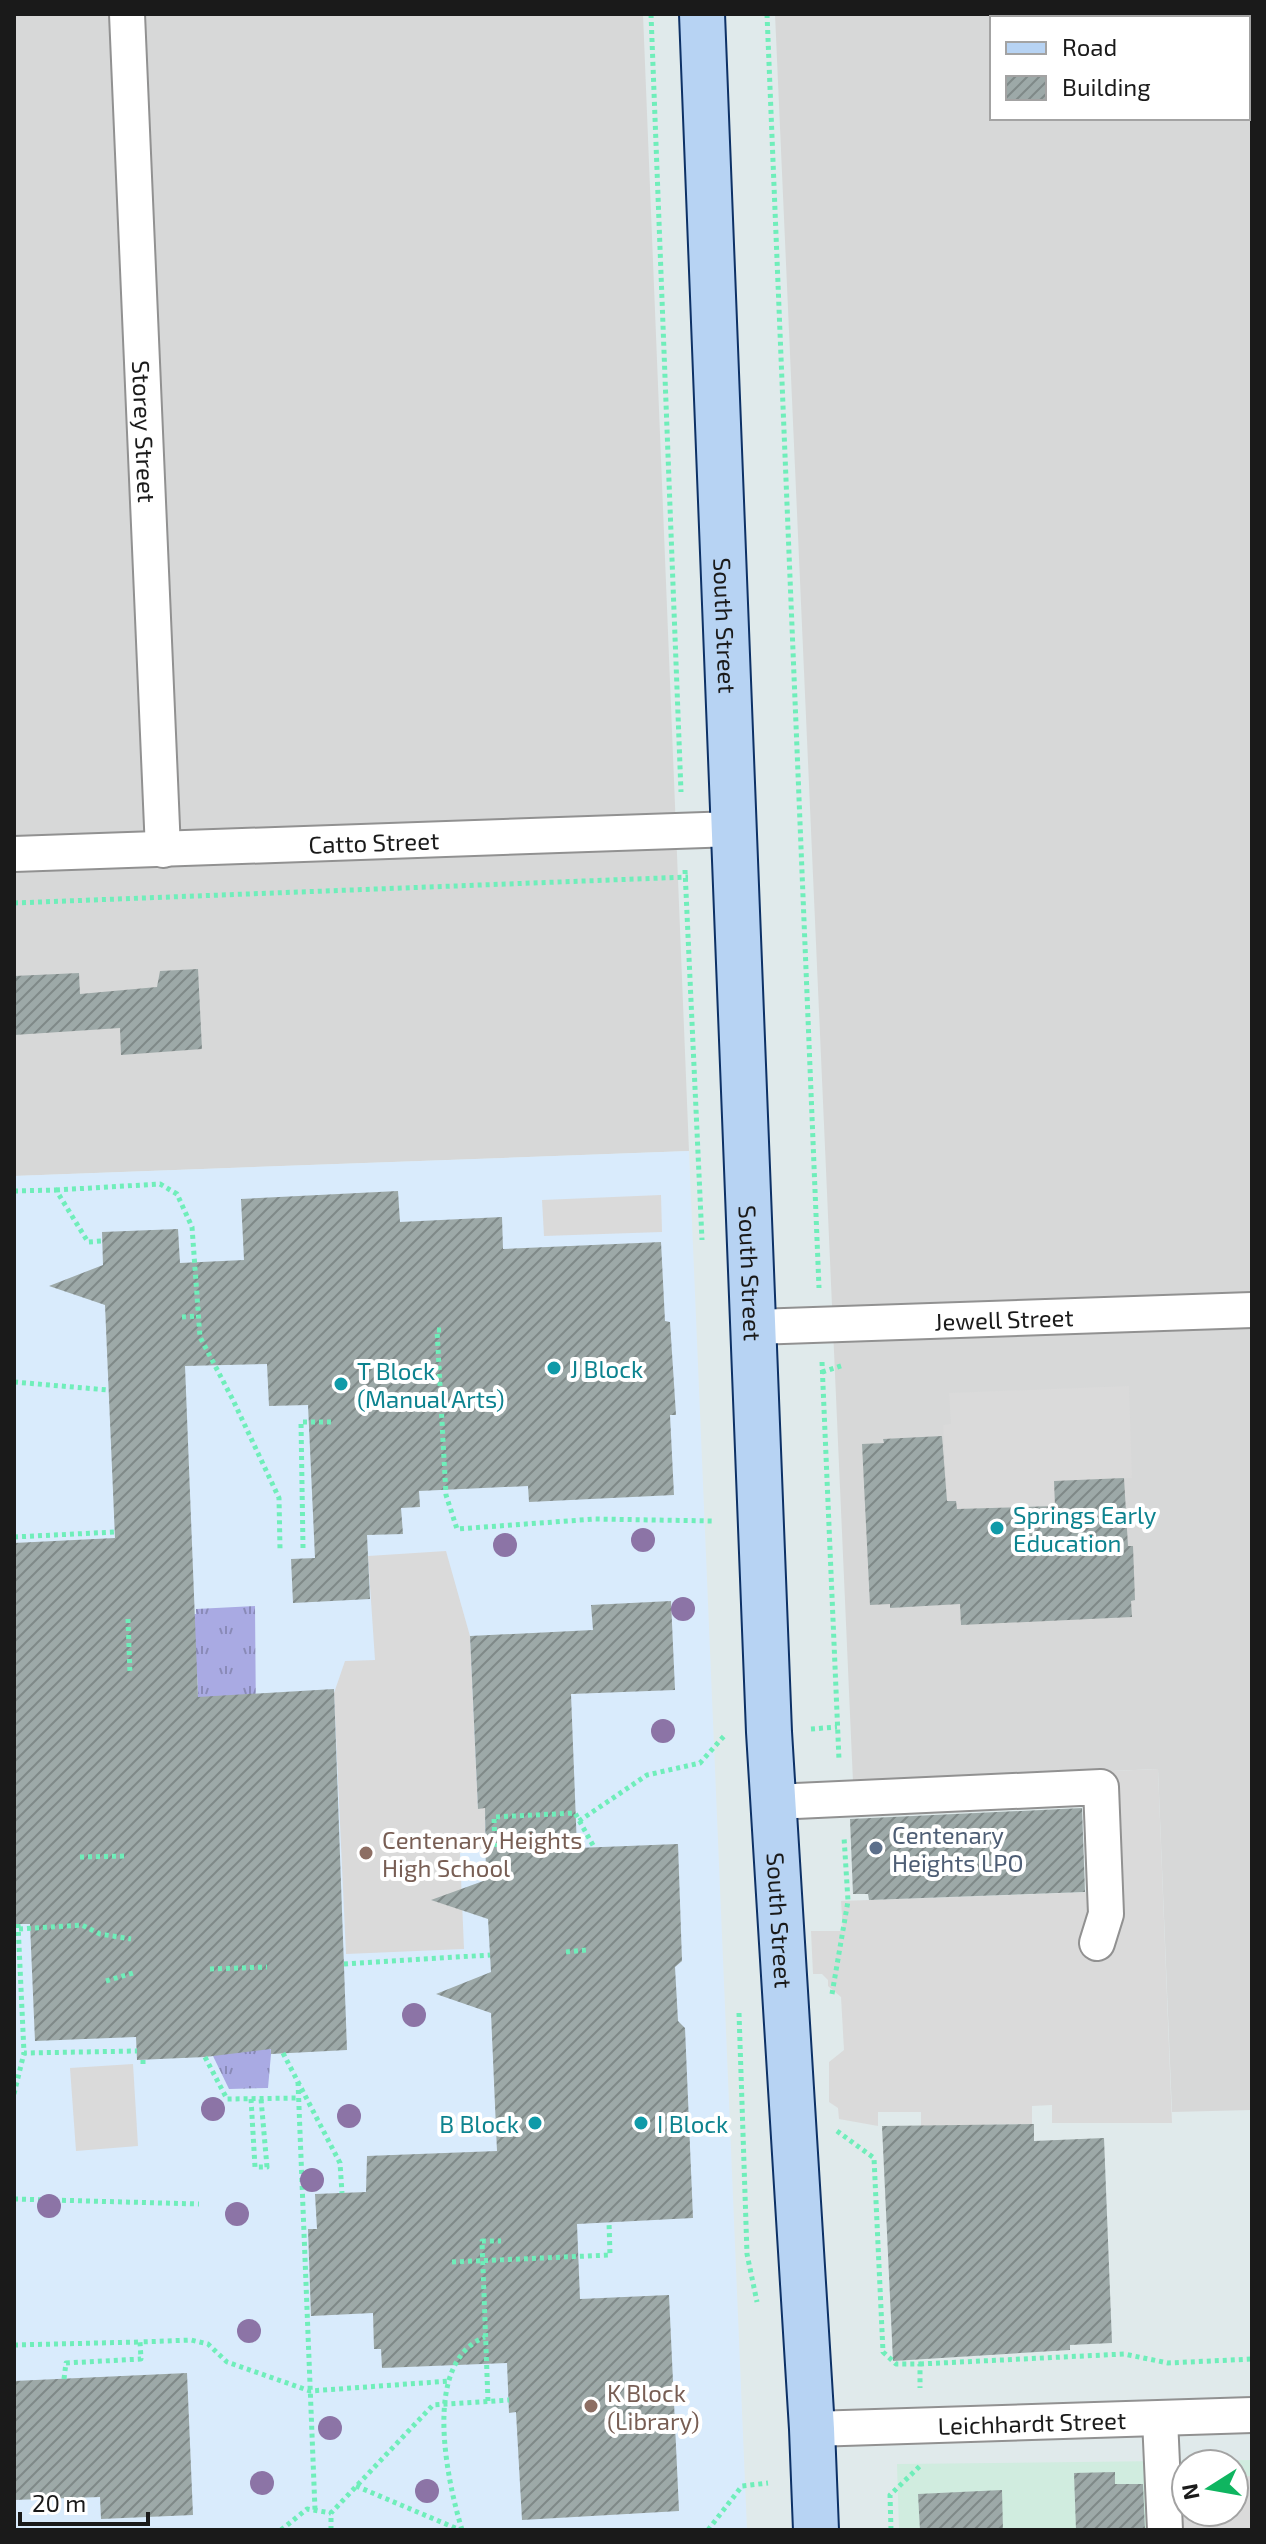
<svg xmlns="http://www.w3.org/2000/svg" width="1266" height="2544" font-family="'Exo 2',sans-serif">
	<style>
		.residential { fill: #d7d8d8; fill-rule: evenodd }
		.commercial { fill: #d0ecdf; fill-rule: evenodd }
		.education { fill: #d9ebfc }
		.grass { fill: url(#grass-tufts) }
		.parking { fill: #dadada }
		.building { fill: url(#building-hatch) }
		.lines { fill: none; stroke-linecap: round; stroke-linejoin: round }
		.street-casing { stroke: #919191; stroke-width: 38 }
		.secondary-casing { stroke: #0d3166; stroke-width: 48 }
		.path { stroke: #6feeba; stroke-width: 5; stroke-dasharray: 4 4; stroke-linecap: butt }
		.street { stroke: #fff; stroke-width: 34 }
		.secondary { stroke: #b7d3f3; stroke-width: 44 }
		.tree { fill: #8c74a6 }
		.culture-dot { fill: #0f9aa8; stroke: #fff; stroke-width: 3 }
		.service-dot { fill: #5c6f8a; stroke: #fff; stroke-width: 3 }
		.education-dot { fill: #8d6e63; stroke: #fff; stroke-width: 3 }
		.labels { text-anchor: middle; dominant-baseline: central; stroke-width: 8; stroke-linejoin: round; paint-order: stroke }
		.street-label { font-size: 24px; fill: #1a1a1a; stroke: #fff }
		.culture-label { font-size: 24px; fill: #0d838f; stroke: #fff; text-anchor: start }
		.service-label { font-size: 24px; fill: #4e5e75; stroke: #fff; text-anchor: start }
		.education-label { font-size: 24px; fill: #785e54; stroke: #fff; text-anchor: start }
	</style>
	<defs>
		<pattern id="grass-tufts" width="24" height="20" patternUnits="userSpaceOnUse" patternTransform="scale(2)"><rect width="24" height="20" fill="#a9aae3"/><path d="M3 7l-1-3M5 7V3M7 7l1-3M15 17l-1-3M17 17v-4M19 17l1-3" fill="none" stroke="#898ab7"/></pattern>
		<pattern id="building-hatch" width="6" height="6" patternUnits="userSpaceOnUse" patternTransform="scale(2)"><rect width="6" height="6" fill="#9da9a8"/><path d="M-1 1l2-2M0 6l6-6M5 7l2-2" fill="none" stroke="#7f8988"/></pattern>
	</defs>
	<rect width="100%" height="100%" fill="#e0eaeb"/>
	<!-- residential -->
	<g class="residential">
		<polygon points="14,14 643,14 689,1151 14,1176"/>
		<path d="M775 14H1252V2110L1172 2112 1158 1769 853 1782ZM992 18H1248V118H992Z"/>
	</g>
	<!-- commercial -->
	<path class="commercial" d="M1252 2460V2530H899L897 2464ZM1186 2464H1234V2512H1186Z"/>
	<!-- education -->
	<polygon class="education" points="689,1151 747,2530 14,2530 14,1176"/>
	<!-- grass -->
	<g class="grass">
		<polygon points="255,1606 256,1724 209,1959 197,1672 135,1619 196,1614 196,1609"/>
		<polygon points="267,1976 271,2054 268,2088 229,2089 213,2056"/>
	</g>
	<!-- parking -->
	<g class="parking">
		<polygon points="661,1195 662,1232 544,1236 542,1200"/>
		<polygon points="1129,1386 1132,1478 1055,1481 1055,1505 957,1509 956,1501 947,1501 943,1425 951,1424 949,1393"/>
		<polygon points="446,1551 470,1636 478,1808 485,1808 485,1848 460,1853 464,1949 346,1954 334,1693 345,1661 375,1660 368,1556"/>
		<polygon points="1158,1769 1172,2123 1052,2123 1052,2105 1032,2106 1032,2124 921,2126 921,2112 878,2112 878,2126 839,2119 838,2108 829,2102 829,2062 844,2050 841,1997 828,1986 828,1980 822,1974 813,1974 811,1931 843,1931 841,1901 1092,1892 1088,1772"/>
		<polygon points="133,2064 138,2146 76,2151 70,2068"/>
		<polygon points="1252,2476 1252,2530 1179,2530 1178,2479 1186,2479 1186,2512 1234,2512 1234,2477"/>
	</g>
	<!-- building -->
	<g class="building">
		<polygon points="198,969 202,1049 121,1055 120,1028 14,1035 14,976 79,973 80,994 157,987 160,971"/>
		<polygon points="398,1191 400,1222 502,1217 503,1249 661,1242 665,1321 670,1322 676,1415 670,1415 674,1495 529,1502 528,1486 419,1491 420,1507 401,1508 403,1534 367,1535 370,1599 293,1603 291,1559 315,1558 308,1405 269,1406 267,1364 185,1366 198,1697 334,1689 347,2050 271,2054 271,2049 205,2057 137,2060 136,2037 35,2041 30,1924 14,1924 14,1543 115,1538 105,1305 49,1286 103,1265 102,1232 178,1229 180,1263 244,1260 241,1199"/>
		<polygon points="942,1436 947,1501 956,1501 957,1509 1055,1506 1054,1481 1124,1478 1128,1546 1133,1546 1135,1600 1131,1601 1132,1617 961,1625 960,1604 890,1608 890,1604 870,1605 862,1444 884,1443 883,1439"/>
		<polygon points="671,1601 675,1690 571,1694 577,1848 678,1844 682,1961 675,1967 678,2021 685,2028 693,2218 577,2224 580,2299 669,2295 679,2511 522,2520 516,2412 509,2413 507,2363 382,2368 381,2349 374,2349 373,2313 311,2316 308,2229 317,2229 315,2194 366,2192 367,2156 497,2151 491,2013 436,1994 491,1972 488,1919 431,1900 486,1880 485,1808 478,1809 470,1636 593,1630 591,1605"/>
		<polygon points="1082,1808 1085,1892 869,1900 868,1894 853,1894 850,1819"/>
		<polygon points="1034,2124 1034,2141 1104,2138 1112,2343 1070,2345 1070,2350 893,2361 882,2126"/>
		<polygon points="187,2373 193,2515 101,2519 100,2497 14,2500 14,2381"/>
		<polygon points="1115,2472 1115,2484 1143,2484 1145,2530 1076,2530 1074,2473"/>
		<polygon points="1002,2490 1003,2530 920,2530 918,2494"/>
	</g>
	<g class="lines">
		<!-- street casing -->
		<g class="street-casing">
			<g id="street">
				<path id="s1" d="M127 14 163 850"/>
				<path id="s2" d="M14 854 734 829"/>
				<path id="s3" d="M754 1327 1252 1310"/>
				<polyline points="774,1802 1101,1787 1106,1914 1097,1943"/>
				<polyline points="1160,2419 1165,2530"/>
				<path id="s4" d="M812 2429 1252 2415"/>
			</g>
		</g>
		<!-- secondary casing -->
		<g class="secondary-casing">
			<g id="secondary">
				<path id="s5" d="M702 14 769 1732 812 2429 816 2530"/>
			</g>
		</g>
		<!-- path -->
		<g class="path">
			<polyline points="651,14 681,792"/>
			<polyline points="767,14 819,1288"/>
			<polyline points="685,870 702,1240"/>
			<polyline points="14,903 688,877"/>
			<polyline points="56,1190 160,1184 177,1194 192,1227 200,1337 233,1400 279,1498 280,1549"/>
			<polyline points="14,1191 56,1190 88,1242 102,1241"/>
			<polyline points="182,1317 197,1316"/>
			<polyline points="441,1330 437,1330 446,1495 457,1529 595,1519 715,1521"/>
			<polyline points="822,1362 839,1760"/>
			<polyline points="822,1372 844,1365"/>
			<polyline points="14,1382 108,1390"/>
			<polyline points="14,1537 115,1532"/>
			<polyline points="303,1548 301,1422 333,1422"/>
			<polyline points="128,1619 130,1674"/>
			<polyline points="811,1729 837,1727"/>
			<polyline points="579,1821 647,1775 700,1763 725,1735"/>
			<polyline points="495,1847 494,1817 575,1813 594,1847"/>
			<polyline points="80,1857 128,1856"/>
			<polyline points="18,1924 24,2053 137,2051"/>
			<polyline points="19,1929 82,1925 100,1934 131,1939"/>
			<polyline points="566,1952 586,1950"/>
			<polyline points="344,1964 490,1955"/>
			<polyline points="210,1969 267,1967"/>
			<polyline points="106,1981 133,1973"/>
			<polyline points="832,1994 848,1901 844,1837"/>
			<polyline points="739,2013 747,2254 757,2302"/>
			<polyline points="283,2053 340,2163 342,2193"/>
			<polyline points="205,2057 227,2099 299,2098"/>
			<polyline points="143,2060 143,2064"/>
			<polyline points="298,2082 315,2510"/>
			<polyline points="14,2094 24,2053"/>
			<polyline points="251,2099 255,2167 267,2167 261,2099"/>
			<polyline points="837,2131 874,2158 883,2352 896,2364 920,2364 920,2388"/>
			<polyline points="14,2199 199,2204"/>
			<polyline points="452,2262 610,2255 609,2222"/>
			<polyline points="14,2345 140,2342"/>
			<polyline points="920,2364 1124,2354 1168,2363 1252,2359"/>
			<polyline points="64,2379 66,2363 141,2359 140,2342 191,2340 208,2344 227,2362 310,2391 450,2381"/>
			<polyline points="488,2401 482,2241 501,2241"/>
			<polyline points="356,2486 460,2530"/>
			<polyline points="281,2530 307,2509 331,2513"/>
			<polyline points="331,2530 331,2513 433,2405 509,2400"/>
			<path d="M462 2530C447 2480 421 2362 485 2337"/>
			<polyline points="708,2530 742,2486 768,2483"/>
			<polyline points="891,2530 890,2495 921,2465"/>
		</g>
		<!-- street -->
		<use href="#street" class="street"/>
		<!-- secondary -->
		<use href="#secondary" class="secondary"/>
	</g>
	<!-- trees -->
	<g class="tree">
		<circle cx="643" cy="1540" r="12"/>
		<circle cx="505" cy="1545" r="12"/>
		<circle cx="683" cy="1609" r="12"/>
		<circle cx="663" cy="1731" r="12"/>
		<circle cx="414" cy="2015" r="12"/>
		<circle cx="213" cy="2109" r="12"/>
		<circle cx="349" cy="2116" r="12"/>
		<circle cx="312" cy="2180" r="12"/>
		<circle cx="49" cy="2206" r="12"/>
		<circle cx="237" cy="2214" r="12"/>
		<circle cx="249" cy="2331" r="12"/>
		<circle cx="330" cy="2428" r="12"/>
		<circle cx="262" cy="2483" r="12"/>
		<circle cx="427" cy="2491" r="12"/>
	</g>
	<!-- markers -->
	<g class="culture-dot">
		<circle cx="554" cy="1368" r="8"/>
		<circle cx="341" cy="1384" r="8"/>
		<circle cx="997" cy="1528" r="8"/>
		<circle cx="535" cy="2123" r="8"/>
		<circle cx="641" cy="2123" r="8"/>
	</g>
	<circle class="service-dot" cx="876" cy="1848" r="8"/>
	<g class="education-dot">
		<circle cx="366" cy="1853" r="8"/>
		<circle cx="591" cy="2406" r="8"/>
	</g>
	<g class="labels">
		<!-- street labels -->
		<g class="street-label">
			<text stroke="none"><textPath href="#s1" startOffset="418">Storey Street</textPath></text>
			<text stroke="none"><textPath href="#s5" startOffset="612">South Street</textPath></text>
			<text stroke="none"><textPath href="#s2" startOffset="360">Catto Street</textPath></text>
			<text stroke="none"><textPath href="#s5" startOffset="1260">South Street</textPath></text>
			<text stroke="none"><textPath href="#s3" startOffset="250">Jewell Street</textPath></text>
			<text stroke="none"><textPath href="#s5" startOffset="1908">South Street</textPath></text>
			<text stroke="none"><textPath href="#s4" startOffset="220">Leichhardt Street</textPath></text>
		</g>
		<!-- culture labels -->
		<g class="culture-label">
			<text x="570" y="1368">J Block</text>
			<text x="357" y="1370">T Block<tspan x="357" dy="28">(Manual Arts)</tspan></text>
			<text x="1013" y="1514">Springs Early<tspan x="1013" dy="28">Education</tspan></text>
			<text x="519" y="2123" text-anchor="end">B Block</text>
			<text x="657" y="2123">I Block</text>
		</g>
		<!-- service labels -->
		<g class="service-label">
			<text x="892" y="1834">Centenary<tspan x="892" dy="28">Heights LPO</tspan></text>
		</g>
		<!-- education labels -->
		<g class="education-label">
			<text x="382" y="1839">Centenary Heights<tspan x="382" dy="28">High School</tspan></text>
			<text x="607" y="2392">K Block<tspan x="607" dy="28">(Library)</tspan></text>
		</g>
	</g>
	<!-- border -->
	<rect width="1266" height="2544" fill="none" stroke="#1a1a1a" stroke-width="32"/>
	<!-- legend -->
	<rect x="990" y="16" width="260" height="104" fill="#ffffff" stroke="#a3a3a3" stroke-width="2"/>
	<rect x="1006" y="42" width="40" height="12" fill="#b7d3f3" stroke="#a3a3a3" stroke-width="2"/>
	<text x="1062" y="56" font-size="24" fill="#1a1a1a">Road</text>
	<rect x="1006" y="76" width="40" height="24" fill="url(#building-hatch)" stroke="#a3a3a3" stroke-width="2"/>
	<text x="1062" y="96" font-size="24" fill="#1a1a1a">Building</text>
	<!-- north arrow -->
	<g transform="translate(1210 2488) rotate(259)"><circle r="38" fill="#ffffff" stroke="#a3a3a3" stroke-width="2"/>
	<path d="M0-6L14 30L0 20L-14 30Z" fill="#0fb560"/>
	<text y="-12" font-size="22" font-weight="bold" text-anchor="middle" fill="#1a1a1a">N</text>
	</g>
	<!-- scale -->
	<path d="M20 2512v12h128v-12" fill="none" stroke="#1a1a1a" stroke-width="4"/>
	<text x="32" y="2512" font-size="24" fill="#1a1a1a" stroke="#ffffff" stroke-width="6" paint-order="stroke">20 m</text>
</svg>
